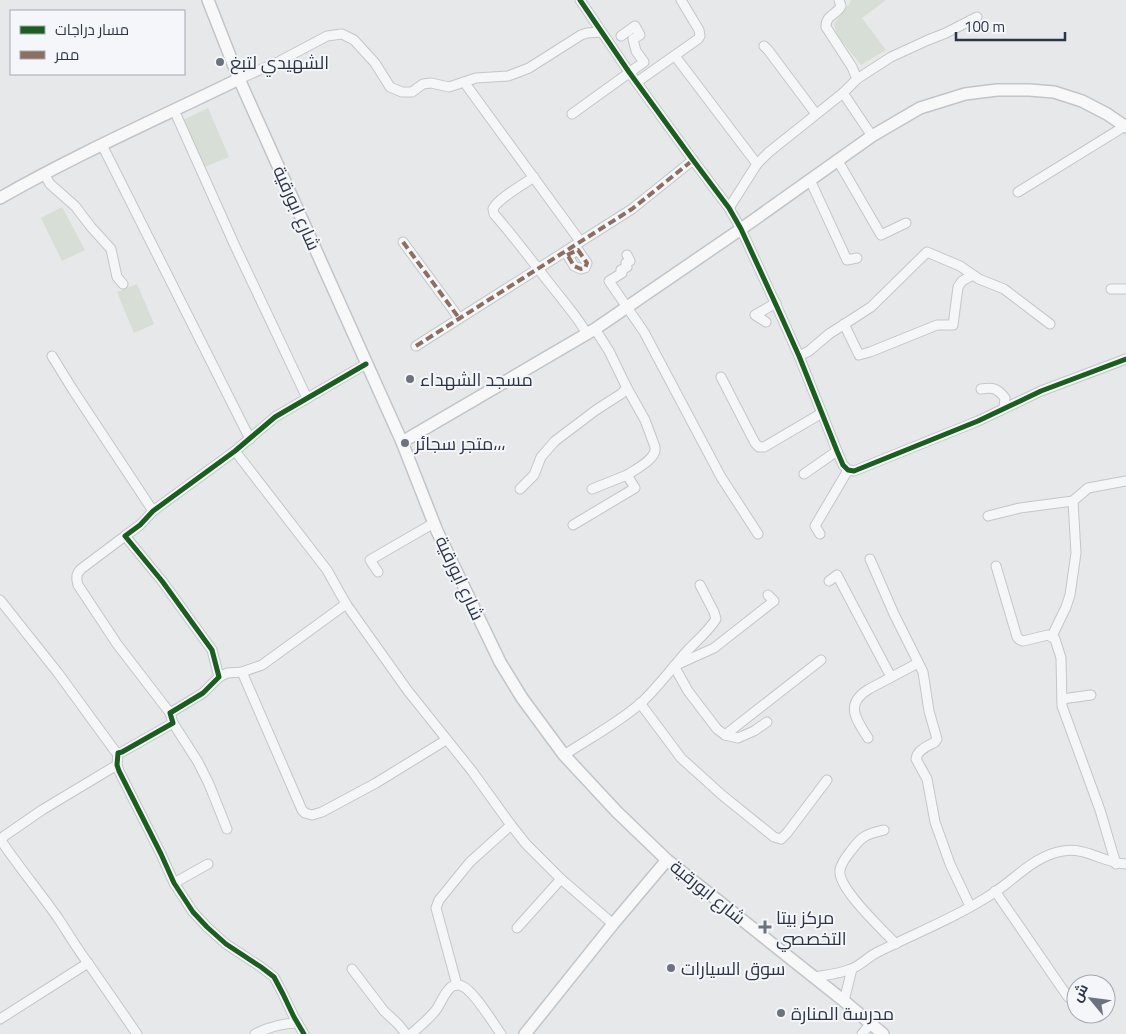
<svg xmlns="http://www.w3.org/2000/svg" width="1126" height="1034" font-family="'Titillium Web',Cairo,sans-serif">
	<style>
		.green { fill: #d6ded6 }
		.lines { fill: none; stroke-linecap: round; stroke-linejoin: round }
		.minor-casing { stroke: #c4c6c8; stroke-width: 11 }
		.major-casing { stroke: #c2c5c8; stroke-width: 14 }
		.minor { stroke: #f5f6f7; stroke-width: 9 }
		.major { stroke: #f8f8f8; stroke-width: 11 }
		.quiet { stroke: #8d6e63; stroke-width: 4; stroke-dasharray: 8 4; stroke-linecap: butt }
		.cycleway-casing { stroke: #f4f6f9; stroke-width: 8 }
		.cycleway { stroke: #1b5e20; stroke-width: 5 }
		.poi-dot { fill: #6c737f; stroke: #f4f6f9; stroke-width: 2 }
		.labels { text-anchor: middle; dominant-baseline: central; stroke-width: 4; stroke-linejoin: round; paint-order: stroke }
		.poi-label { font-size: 18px; fill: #2b3445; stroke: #f4f6f9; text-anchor: start }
		.street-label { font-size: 18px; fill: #2b3445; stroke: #f4f6f9 }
	</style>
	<rect width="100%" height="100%" fill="#e6e8ea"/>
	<!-- green -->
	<g class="green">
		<polygon points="851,0 886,0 862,18 886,50 861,65 837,35 834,24 850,3"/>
		<polygon points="208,108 229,157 205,167 183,120"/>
		<polygon points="62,207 85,250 62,261 41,218"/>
		<polygon points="137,284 154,324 134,333 117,292"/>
	</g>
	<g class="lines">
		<!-- minor casing -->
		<g class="minor-casing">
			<g id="minor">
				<polyline points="580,0 629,72 693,160 729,208 741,229 777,307 799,356 837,451 843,465 848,470 854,471 978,421 1041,391 1126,359"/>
				<path d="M839 0 841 6C836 16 826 14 826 27L852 67 857 79"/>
				<polyline points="764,46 768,50 816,114"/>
				<polyline points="675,56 757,164"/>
				<polyline points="239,79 278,62 327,36 342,34 354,40 375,63 390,87 402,92 412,92 423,84 431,83 449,87 476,78 508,76 529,68 581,35 587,33 601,32"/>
				<polyline points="464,82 580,241"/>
				<polyline points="637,82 698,39 700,36 699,30 681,0"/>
				<polyline points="843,93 872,136"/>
				<polyline points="174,110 235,246 307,398"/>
				<polyline points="572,114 644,62 636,51 633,39 640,35 635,26 621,36"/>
				<polyline points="102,145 250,439"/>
				<polyline points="838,161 881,235 906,223"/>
				<polyline points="44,174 50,184 75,206 91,227 111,249 117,277 123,284"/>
				<path d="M534 177C524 184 497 199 493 209L494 214C518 241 539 271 562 299 571 311 580 321 587 334"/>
				<polyline points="810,180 847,260 857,258"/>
				<polyline points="1018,192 1125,126"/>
				<polyline points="729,208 757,164 769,152 843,93 857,79 891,57 928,40 946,33 977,17"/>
				<polyline points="403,242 459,318"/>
				<polyline points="567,253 568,256 578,250 587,263 585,268 581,269 574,266 568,256"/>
				<polyline points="627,255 630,261 626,263 627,267 621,270 622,273 609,281 644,332 721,477 758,534"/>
				<polyline points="1111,289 1126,289"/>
				<polyline points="766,322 755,315 776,303"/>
				<polyline points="844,324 859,355 870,352 937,325 953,325 958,287 962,281 973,275"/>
				<polyline points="416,346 632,209 693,160"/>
				<polyline points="52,356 73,390 153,511"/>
				<polyline points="799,356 809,351 829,334 871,307 927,252 960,266 979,279 1004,289 1050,324"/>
				<polyline points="721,377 755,443 759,447 764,447 822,413"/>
				<path d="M981 389C993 387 997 388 1005 398L1004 408"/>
				<polyline points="235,451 327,570 346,604 408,691 472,771 511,825 526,844 561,879 613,924"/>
				<polyline points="804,474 837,451"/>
				<polyline points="520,489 534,475 541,457 555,441 596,410 621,394 627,388"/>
				<polyline points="592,489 627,475"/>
				<polyline points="988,516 1020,508 1073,501 1088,488 1126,481"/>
				<path d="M573 525 635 488 627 475C636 469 657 459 655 447L645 420 627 388 609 351 595 329"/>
				<polyline points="820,534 815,526 848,470"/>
				<path d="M125 536 81 569C76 574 76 578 78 585L117 644 170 713"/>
				<path d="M870 559 894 614 923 672 929 711 937 739 935 742C928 746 917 750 916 759L927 779 935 822 950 864 970 906"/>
				<polyline points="996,566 1017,637 1020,640 1023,641 1048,635 1055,639 1061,658 1062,706 1100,810 1116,864"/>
				<polyline points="378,572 370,560 434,523"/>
				<polyline points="829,581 837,575 891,677"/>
				<polyline points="0,600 58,673 115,751 118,753"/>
				<polyline points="1052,636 1066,607 1070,595 1076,553 1073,501"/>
				<polyline points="242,672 302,810 305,813 312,815 322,812 376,783 446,740"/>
				<polyline points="219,677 227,673 242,672 262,665 346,604"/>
				<polyline points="1062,699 1091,695"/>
				<polyline points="640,703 681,758 722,795 774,837 781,839 787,833 827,780"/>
				<polyline points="767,722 754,731 738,738 725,735 717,729 688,691 674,666 714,648 774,601 768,595"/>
				<polyline points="173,723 198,762 209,784 227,829"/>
				<polyline points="725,735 821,660"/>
				<path d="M868 738C856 719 844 704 869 689L918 663"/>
				<path d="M564 755C590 738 618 723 641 703 658 687 672 668 687 651 697 640 708 632 716 619L714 612 700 585"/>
				<path d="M884 830C865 834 861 837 850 852 846 857 841 864 840 870 837 888 883 930 896 944"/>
				<polyline points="174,883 208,864"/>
				<polyline points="995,891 1068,997"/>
				<polyline points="517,928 561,879"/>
				<path d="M88 963C77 949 68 933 58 918 39 891 18 866 0 839L42 810 117 765"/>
				<polyline points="352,969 384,1011 398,1024 406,1034"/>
				<path d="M814 977C826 975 839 974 851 969 860 966 868 957 876 953 916 933 959 916 995 892 1017 877 1036 855 1063 851 1086 847 1104 863 1126 864"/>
				<polyline points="457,985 436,908 439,900 470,862 511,825"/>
				<polyline points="844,1001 852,969"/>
				<polyline points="0,1019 88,963 137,1034"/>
				<path d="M255 1034C269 1027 281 1023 297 1023"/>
				<polyline points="304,1034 294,1017 283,994 274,977 261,967 226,944 207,927 193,912 174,883 161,854 119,771 117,765 118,753 122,752 173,723 170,713 203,693 219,677 212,650 162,581 125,536 140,525 153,511 235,451 275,417 366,364"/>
				<path d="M411 1034C420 1026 429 1019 436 1010 441 1003 444 993 451 987 454 985 459 984 462 986 474 991 493 1023 501 1034"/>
				<polyline points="862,1034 871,1023"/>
			</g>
		</g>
		<!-- major casing -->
		<g class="major-casing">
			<g id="major">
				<polyline points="208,0 239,79 402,442 437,531 500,662 522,698 564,755 617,812 667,860 844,1001 883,1034"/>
				<path d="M0 198C77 154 159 118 239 79"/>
				<polyline points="402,442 595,329 741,229 872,136 920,108 965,94 997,90 1029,90 1054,92 1082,101 1107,114 1126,127"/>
				<polyline points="525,1034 613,924 667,860"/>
			</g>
		</g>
		<!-- minor -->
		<use href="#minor" class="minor"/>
		<!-- major -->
		<use href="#major" class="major"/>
		<!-- quiet -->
		<g class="quiet">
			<polyline points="403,242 459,318"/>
			<polyline points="567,255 578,250 587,263 585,268 581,269 574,266 568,256"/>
			<polyline points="416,346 632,209 693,160"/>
		</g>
		<!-- cycleway casing -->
		<g class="cycleway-casing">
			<g id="cycleway">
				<polyline points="580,0 629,72 693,160 729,208 741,229 777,307 799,356 837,451 843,465 848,470 854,471 978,421 1041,391 1126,359"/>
				<polyline points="304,1034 294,1017 283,994 274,977 261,967 226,944 207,927 193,912 174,883 161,854 119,771 117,765 118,753 122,752 173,723 170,713 203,693 219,677 212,650 162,581 125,536 140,525 153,511 235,451 275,417 366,364"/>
			</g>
		</g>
		<!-- cycleway -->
		<use href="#cycleway" class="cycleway"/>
	</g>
	<!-- markers -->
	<g class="poi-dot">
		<circle cx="220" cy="62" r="5"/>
		<circle cx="410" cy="379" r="5"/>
		<circle cx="405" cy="443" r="5"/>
		<path d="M762.5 919.5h5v5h5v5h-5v5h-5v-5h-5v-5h5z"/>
		<circle cx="671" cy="968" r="5"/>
		<circle cx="781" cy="1013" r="5"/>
	</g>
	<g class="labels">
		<!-- poi labels -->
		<g class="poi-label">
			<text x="230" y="62">الشهيدي لتبغ</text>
			<text x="420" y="379">مسجد الشهداء</text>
			<text x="415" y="443">متجر سجائر،،،</text>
			<text x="776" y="917">مركز بيتا<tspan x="776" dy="21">التخصصي</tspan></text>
			<text x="681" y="968">سوق السيارات</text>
			<text x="791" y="1013">مدرسة المنارة</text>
		</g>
		<!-- street labels -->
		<g class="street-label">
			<text transform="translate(297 208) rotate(66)">شارع ابورقية</text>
			<text transform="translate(460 578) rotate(65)">شارع ابورقية</text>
			<text transform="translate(708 892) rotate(39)">شارع ابورقية</text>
		</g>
	</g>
	<!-- legend -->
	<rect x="10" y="10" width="175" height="65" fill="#f4f6f9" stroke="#a4a8b1"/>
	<rect x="20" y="26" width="25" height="8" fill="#1b5e20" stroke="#a4a8b1"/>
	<text x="55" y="35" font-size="15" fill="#2b3445">مسار دراجات</text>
	<rect x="20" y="51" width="25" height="8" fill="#8d6e63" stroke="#a4a8b1"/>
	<text x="55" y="60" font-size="15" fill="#2b3445">ممر</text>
	<!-- north arrow -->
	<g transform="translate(1091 999) rotate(299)"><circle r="24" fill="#f4f6f9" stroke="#a4a8b1"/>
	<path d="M0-4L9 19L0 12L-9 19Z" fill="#6c737f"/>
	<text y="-8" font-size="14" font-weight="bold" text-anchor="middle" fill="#2b3445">ش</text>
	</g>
	<!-- scale -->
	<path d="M956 32v8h109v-8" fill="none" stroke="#2b3445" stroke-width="2.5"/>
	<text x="964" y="32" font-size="15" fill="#2b3445" stroke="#f4f6f9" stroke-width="4" paint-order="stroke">100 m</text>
</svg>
